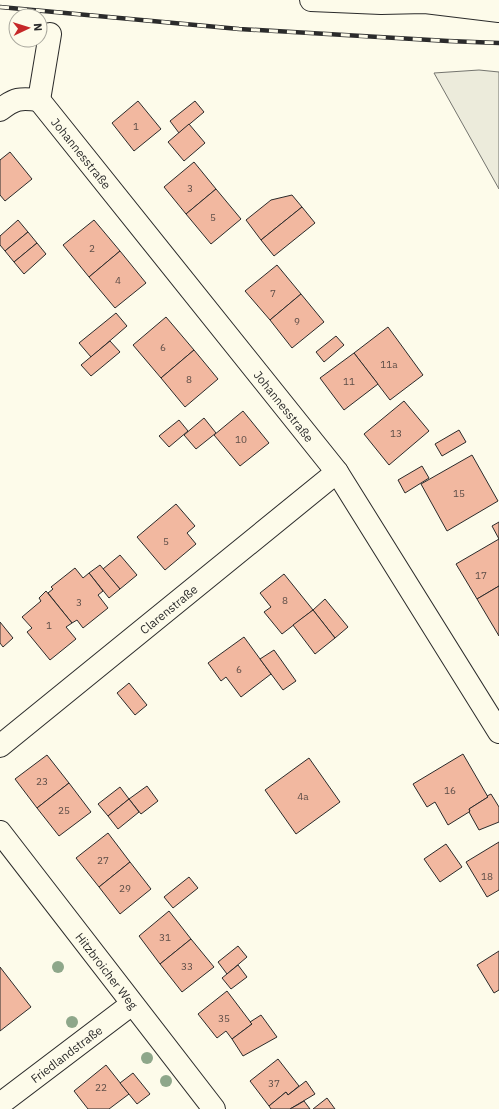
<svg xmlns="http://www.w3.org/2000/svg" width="499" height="1109" font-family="'IBM Plex Sans',sans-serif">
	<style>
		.green { fill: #ecebdb; stroke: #74746e }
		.building { fill: #f2b8a0; stroke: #2b2b2b }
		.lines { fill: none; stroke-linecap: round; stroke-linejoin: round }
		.minor-casing { stroke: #2b2b2b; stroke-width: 24 }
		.minor { stroke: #fdfbea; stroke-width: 22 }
		.rail-casing { stroke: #2b2b2b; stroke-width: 4.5 }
		.rail { stroke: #fdfbea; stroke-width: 3; stroke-dasharray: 9; stroke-linecap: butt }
		.tree { fill: #8ea78a }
		.labels { text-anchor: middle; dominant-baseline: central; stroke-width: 3; stroke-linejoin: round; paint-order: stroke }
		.number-label { font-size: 10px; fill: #5d4e48 }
		.street-label { font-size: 12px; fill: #2b2b2b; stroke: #fdfbea }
	</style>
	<rect width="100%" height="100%" fill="#fdfbea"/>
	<!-- green -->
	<polygon class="green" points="479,70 499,72 499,189 434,73"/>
	<!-- building -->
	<g class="building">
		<polygon points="138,101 161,129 134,151 112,123"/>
		<polygon points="195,101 204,112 179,133 170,121"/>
		<polygon points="189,124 205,143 184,161 168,142"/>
		<polygon points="10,152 32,179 5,201 0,195 0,160"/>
		<polygon points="194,162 216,189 186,214 164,187"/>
		<polygon points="216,189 241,219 211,244 186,214"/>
		<polygon points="292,195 302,207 261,240 246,220 271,200"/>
		<polygon points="302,207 315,223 274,256 261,240"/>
		<polygon points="18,220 28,232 5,251 0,245 0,236"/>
		<polygon points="94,220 120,251 89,277 63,245"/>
		<polygon points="28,232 37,243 14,262 5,251"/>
		<polygon points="37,243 46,254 24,274 14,262"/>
		<polygon points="120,251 146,283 115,308 89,277"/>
		<polygon points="277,265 301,294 270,320 245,291"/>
		<polygon points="301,294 324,322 292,348 270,320"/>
		<polygon points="116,313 127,326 91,357 79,343"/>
		<polygon points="166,317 194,350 161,378 133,345"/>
		<polygon points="388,327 423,375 390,400 354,353"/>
		<polygon points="336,336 344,345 324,362 316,352"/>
		<polygon points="110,341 120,352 91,376 81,365"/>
		<polygon points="194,350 218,379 185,407 161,378"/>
		<polygon points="354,353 378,384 344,410 320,378"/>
		<polygon points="404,401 429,431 389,465 364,434"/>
		<polygon points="243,411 269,443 240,466 214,435"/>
		<polygon points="204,418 216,433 196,449 184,435"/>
		<polygon points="179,420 188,431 169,447 159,436"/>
		<polygon points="459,430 466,442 442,456 435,444"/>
		<polygon points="472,455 498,501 447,531 421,484"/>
		<polygon points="422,466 429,478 405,493 398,480"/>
		<polygon points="176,504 195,526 187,533 196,544 165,570 137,537"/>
		<polygon points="499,522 499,539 492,526"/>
		<polygon points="499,539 499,586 477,599 456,564"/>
		<polygon points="120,555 137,575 120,589 103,569"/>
		<polygon points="100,565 120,589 109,598 89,573"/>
		<polygon points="75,568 83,578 89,573 103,591 98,595 108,608 83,628 77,620 72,623 48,593 53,589 51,587"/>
		<polygon points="284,574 313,610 282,634 264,612 271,607 260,593"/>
		<polygon points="499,586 499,636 477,599"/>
		<polygon points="46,591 72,623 66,627 76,639 50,660 27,632 32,628 22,617 41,601 39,598"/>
		<polygon points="325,599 348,627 335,638 313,610"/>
		<polygon points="313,610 335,638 315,654 293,625"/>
		<polygon points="0,622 13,638 3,647 0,643"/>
		<polygon points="244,637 271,674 241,697 226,677 221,681 208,663"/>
		<polygon points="274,650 296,681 283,690 260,659"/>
		<polygon points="129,683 147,705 135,715 117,693"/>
		<polygon points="463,754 488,797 469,809 470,811 469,812 448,825 435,802 427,807 413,784"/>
		<polygon points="47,755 69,783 37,808 15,779"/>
		<polygon points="309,758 340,802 296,834 265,790"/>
		<polygon points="69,783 91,812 59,836 37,808"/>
		<polygon points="147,786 158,801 141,814 129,799"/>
		<polygon points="120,787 129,799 108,816 98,804"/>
		<polygon points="491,794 499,807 499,822 479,830 469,812 470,811 469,809 488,797 487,796"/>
		<polygon points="129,799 139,812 118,829 108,816"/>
		<polygon points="108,833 130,862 99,887 76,858"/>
		<polygon points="499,842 499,890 487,897 466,862"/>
		<polygon points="446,844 462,867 440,882 424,859"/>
		<polygon points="130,862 151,889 120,914 99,887"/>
		<polygon points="189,877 198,888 173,908 164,897"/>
		<polygon points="169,911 191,939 160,964 139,936"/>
		<polygon points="191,939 214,967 182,992 160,964"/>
		<polygon points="238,946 247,957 227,974 218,962"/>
		<polygon points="499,951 499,990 494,993 477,965"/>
		<polygon points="238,965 247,977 231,989 222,978"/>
		<polygon points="0,967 31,1007 0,1031"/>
		<polygon points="227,991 252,1024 232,1039 226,1031 217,1038 198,1014"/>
		<polygon points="261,1015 277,1037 243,1056 232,1039 252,1024 250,1022"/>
		<polygon points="278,1059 299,1086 288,1095 286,1092 269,1106 250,1081"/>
		<polygon points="106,1065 129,1094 109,1109 88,1109 74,1091"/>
		<polygon points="133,1073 150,1094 137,1104 120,1083"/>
		<polygon points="306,1081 315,1094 290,1109 271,1109 269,1106 286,1092 288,1095"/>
		<polygon points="327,1098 335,1109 313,1109"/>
		<polygon points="304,1101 310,1109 290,1109 299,1104"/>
	</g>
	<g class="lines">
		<!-- minor casing -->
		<g class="minor-casing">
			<g id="minor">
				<polyline points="311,0 381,3 425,2 499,11"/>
				<path id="s1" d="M39 100 337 472 499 732"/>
				<polyline points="39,100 50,34"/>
				<path d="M0 110C15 98 20 98 39 100"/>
				<path id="s2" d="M0 746 337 472"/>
				<path id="s3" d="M0 832 214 1109"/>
				<path id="s4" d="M0 1104 132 1004"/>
			</g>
		</g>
		<!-- minor -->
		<use href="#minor" class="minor"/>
		<!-- rail casing -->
		<g class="rail-casing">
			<polyline id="rail" points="0,7 239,29 448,41 499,43"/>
		</g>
		<!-- rail -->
		<use href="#rail" class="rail"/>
	</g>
	<!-- trees -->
	<g class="tree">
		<circle cx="58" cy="967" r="6"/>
		<circle cx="72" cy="1022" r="6"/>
		<circle cx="147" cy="1058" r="6"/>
		<circle cx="166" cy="1081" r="6"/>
	</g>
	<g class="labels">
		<!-- number labels -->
		<g class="number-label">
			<text x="136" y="126">1</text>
			<text x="190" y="188">3</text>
			<text x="213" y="217">5</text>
			<text x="92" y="248">2</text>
			<text x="118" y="280">4</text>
			<text x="273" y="293">7</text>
			<text x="297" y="321">9</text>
			<text x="163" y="347">6</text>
			<text x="389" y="364">11a</text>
			<text x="189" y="379">8</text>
			<text x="349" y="381">11</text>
			<text x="396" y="433">13</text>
			<text x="241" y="439">10</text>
			<text x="459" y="493">15</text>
			<text x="166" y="541">5</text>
			<text x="481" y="575">17</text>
			<text x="285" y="600">8</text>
			<text x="79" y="602">3</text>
			<text x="49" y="625">1</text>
			<text x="239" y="669">6</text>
			<text x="42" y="781">23</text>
			<text x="450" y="790">16</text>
			<text x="303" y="796">4a</text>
			<text x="64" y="810">25</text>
			<text x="103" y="860">27</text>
			<text x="487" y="876">18</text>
			<text x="125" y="888">29</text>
			<text x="165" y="937">31</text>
			<text x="187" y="966">33</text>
			<text x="224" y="1018">35</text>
			<text x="274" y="1083">37</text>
			<text x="101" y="1087">22</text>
		</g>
		<!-- street labels -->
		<g class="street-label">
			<text stroke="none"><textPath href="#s1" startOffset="68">Johannesstraße</textPath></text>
			<text stroke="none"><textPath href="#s1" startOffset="392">Johannesstraße</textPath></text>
			<text stroke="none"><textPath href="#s2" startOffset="217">Clarenstraße</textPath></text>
			<text stroke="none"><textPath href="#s3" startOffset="175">Hitzbroicher Weg</textPath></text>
			<text stroke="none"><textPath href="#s4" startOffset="83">Friedlandstraße</textPath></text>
		</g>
	</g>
	<!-- north arrow -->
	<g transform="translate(28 28) rotate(86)"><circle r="19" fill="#fdfbea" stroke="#a9a89e"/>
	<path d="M0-3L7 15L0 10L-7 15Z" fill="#c62828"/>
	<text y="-6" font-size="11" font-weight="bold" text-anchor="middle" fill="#2b2b2b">N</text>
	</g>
</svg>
